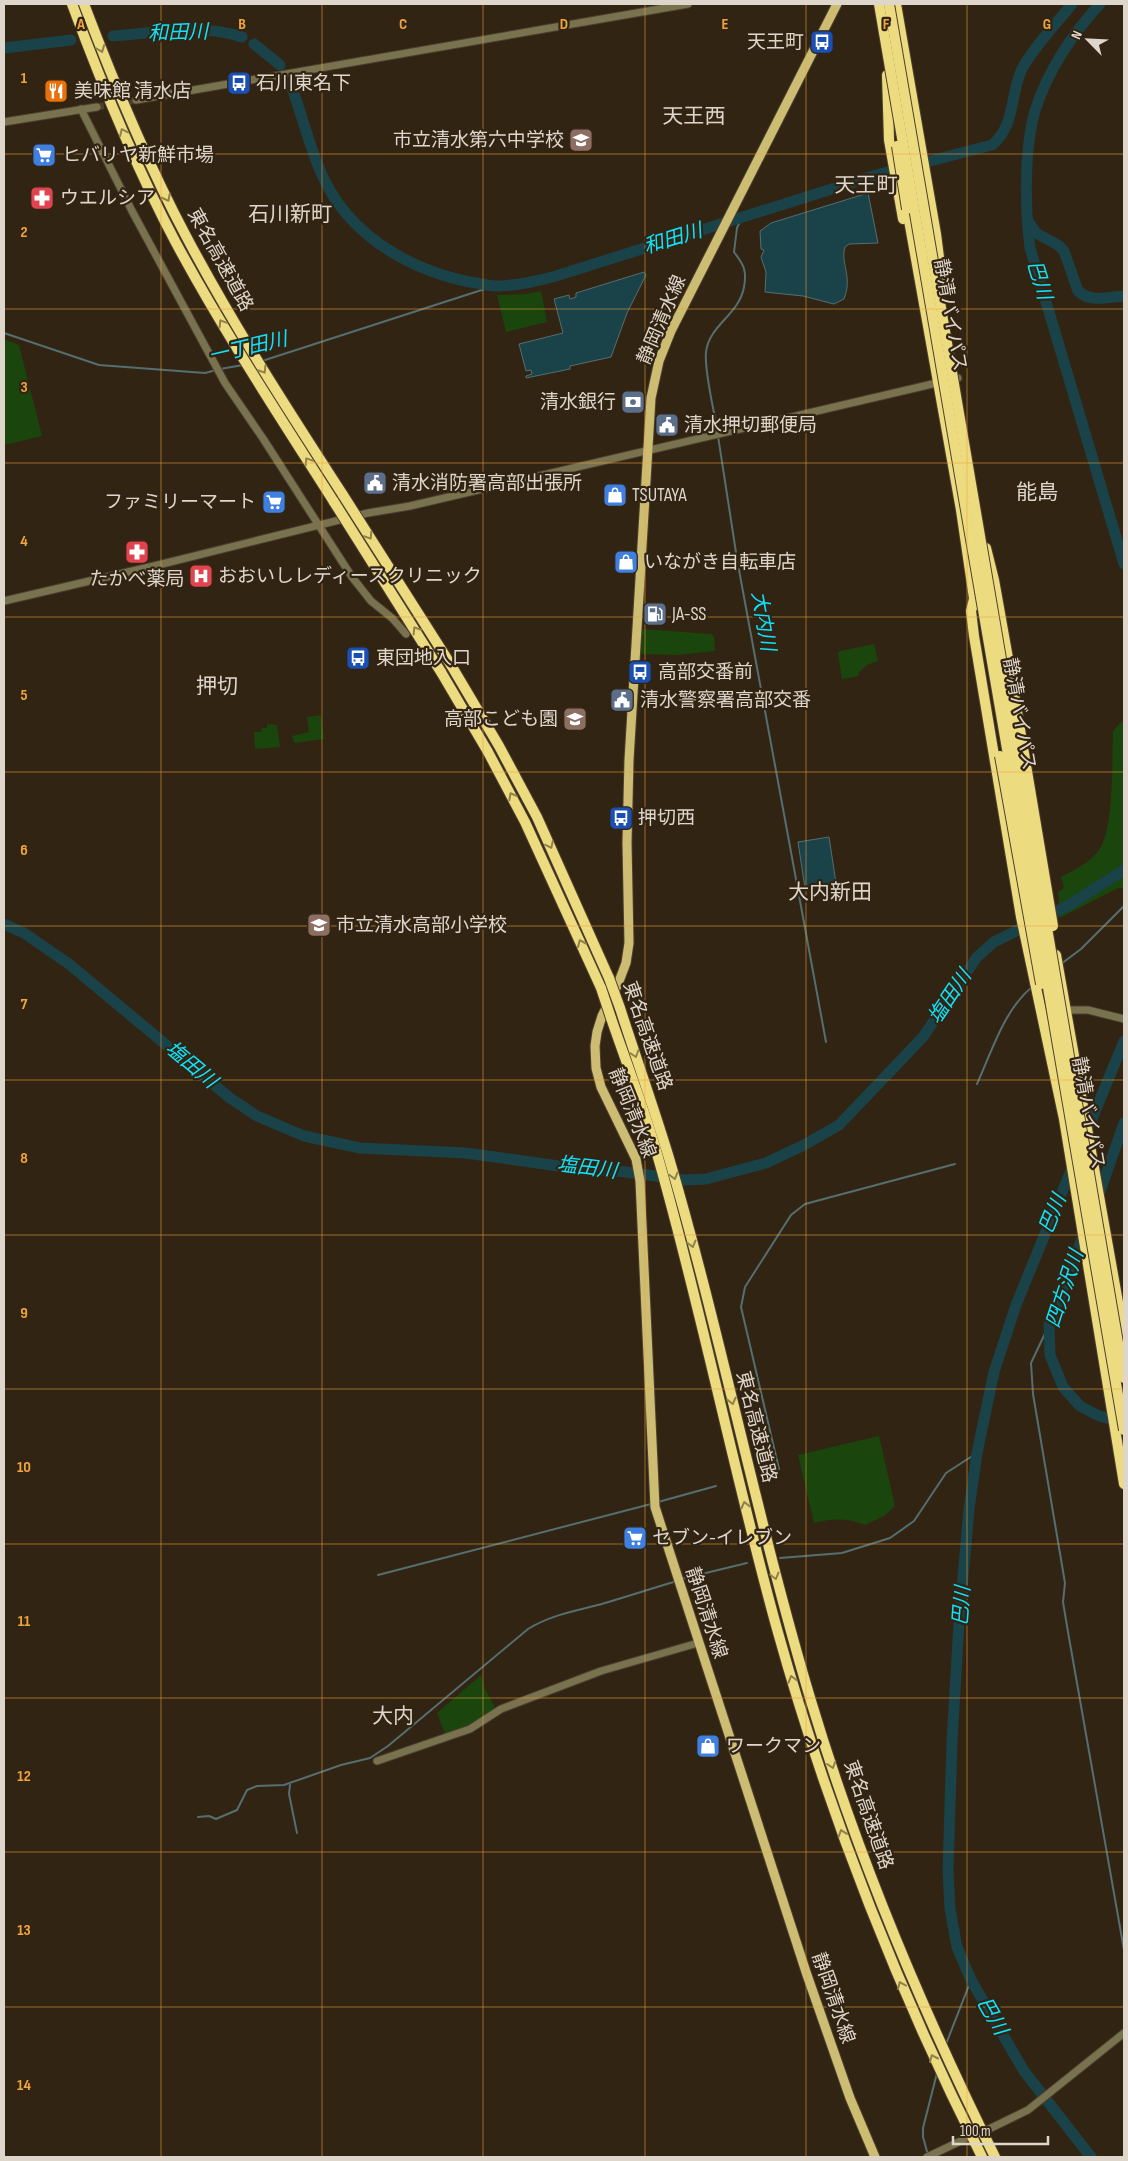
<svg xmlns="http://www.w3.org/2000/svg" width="1128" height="2161" font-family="'Sofia Sans Condensed','Noto Sans JP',sans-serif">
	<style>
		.green { fill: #1a450c }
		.water { fill: #1a4249; stroke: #556e70 }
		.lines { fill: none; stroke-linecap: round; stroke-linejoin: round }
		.stream { stroke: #556e70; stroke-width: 2 }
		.river { stroke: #1a4249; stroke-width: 11 }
		.minor-tunnel { stroke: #4c3f2f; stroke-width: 7; stroke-dasharray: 7 3.5; stroke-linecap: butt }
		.minor-casing { stroke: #4e4030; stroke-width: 9 }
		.major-casing { stroke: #4e4030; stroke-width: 11 }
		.highway-casing { stroke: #4e4030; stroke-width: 12 }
		.minor { stroke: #79724f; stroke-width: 7 }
		.major { stroke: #ccbd72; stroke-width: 9 }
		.highway { stroke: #eddb80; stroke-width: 10 }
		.highway-bridge-casing { stroke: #4e4030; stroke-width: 12; stroke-linecap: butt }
		.highway-bridge { stroke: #eddb80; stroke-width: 10 }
		.oneway { stroke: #90804a }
		.grid { fill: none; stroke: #f1a540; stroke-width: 1; stroke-opacity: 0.55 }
		.labels { text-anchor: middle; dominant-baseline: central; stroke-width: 4.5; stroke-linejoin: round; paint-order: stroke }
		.poi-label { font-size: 19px; fill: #dfd6cb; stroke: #322413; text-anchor: start }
		.street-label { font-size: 19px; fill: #dfd6cb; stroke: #322413 }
		.water-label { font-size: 20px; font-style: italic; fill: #0ee3fe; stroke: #322413 }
		.quarter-label { font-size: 21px; fill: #dfd6cb; stroke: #322413 }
		.grid-label { font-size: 16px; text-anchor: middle; font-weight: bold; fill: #f1a540; stroke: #322413; stroke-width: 4.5; stroke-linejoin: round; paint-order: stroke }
	</style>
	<rect width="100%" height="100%" fill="#322413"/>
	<!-- green -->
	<g class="green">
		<polygon points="541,291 547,322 506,332 497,295 527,294"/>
		<polygon points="4,339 19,345 42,436 4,445"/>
		<polygon points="643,629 711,634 714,636 715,651 676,655 639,654 640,631"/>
		<polygon points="874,644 878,661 867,665 858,673 859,676 842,679 838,653 840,651"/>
		<polygon points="321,715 324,739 294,743 292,736 309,732 307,717"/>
		<path d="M1124 721V888H1118L1060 918 1058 892 1064 888 1061 877C1074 870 1090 863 1099 850 1114 830 1112 758 1113 731L1120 723Z"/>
		<polygon points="267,724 277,725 280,747 255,749 254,732 261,732 262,728 267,728"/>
		<path d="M879 1436 895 1506 884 1516 865 1525C848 1518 831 1518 814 1523L798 1455Z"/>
		<polygon points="481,1675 485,1689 496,1709 469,1727 445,1734 437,1713"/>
	</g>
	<!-- water -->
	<g class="water">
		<path d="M868 193 878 243 849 244 845 247C840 263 853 276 844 299L834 304 803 296 765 292 766 272 761 257 764 250 761 249 760 231 771 223Z"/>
		<polygon points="644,272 646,275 627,313 611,357 570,366 570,369 526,378 526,376 532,374 531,370 526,371 519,344 563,333 554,299 569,295 570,299 576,297 576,293"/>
		<polygon points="829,837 836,883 805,888 798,842"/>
	</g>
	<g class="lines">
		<!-- stream -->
		<g class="stream">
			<polyline points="4,333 99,365 205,373 216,370"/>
			<polyline points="262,361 494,286"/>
			<polyline points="220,369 243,365"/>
			<path d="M718 432C714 412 704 370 706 352 709 325 739 315 744 287 747 271 744 265 734 252L737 228 742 217"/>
			<polyline points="718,436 737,559 826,1042"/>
			<polyline points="1061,964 1081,949 1124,906"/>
			<path d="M977 1084C992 1051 1004 1010 1032 987"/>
			<polyline points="1049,1325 1031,1363 1033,1394 1065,1583 1063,1602 1068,1632 1124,1950"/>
			<polyline points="776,1471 779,1469 741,1307 745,1287 791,1215 805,1204 955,1164"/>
			<polyline points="658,1502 716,1486"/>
			<polyline points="780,1558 842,1553 890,1538 914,1521 946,1473 977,1453"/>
			<polyline points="378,1575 651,1504"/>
			<polyline points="681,1579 747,1563"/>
			<polyline points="290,1785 289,1794 297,1833"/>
			<path d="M198 1817 209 1816 216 1819 237 1810 247 1790 257 1786 284 1785 341 1765 370 1758 388 1746 528 1629C552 1614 578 1611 605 1603 629 1596 653 1588 677 1581"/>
			<polyline points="946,2044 971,1980"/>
			<polyline points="928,2155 923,2137 923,2128 937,2073"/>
		</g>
		<!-- river -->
		<g class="river">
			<path d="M1100 4C1072 34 1047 72 1035 111 1024 149 1025 209 1030 248L1124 564"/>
			<path d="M113 36C156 33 201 23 242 37"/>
			<polyline points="254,44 280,65"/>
			<polyline points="4,48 71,40"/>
			<path d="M290 82C303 117 311 156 329 189 358 240 414 271 470 282 479 283 488 286 496 286 517 286 537 281 556 276L876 175 992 145C1015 126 1010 97 1021 71 1031 50 1057 23 1072 4"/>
			<path d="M1028 221 1036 233 1058 245 1064 251 1078 291C1090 303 1109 297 1124 296"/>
			<polyline points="4,924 24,933 69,964 230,1098 257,1116 304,1136 360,1148 466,1153 559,1166 626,1172 685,1180 706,1179 766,1163 804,1145 839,1125 923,1037 977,957 994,942 1069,905 1124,870"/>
			<polyline points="1085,1136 1124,1041"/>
			<polyline points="1074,1163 1016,1305 994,1372 977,1453 969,1509 959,1623 952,1742 948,1870 950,1909 957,1947 971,1980 1024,2071 1091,2157"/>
			<polyline points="1097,1200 1124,1123"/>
			<polyline points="1085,1231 1049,1325 1050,1355 1063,1387 1080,1406 1097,1415 1123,1423"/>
		</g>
		<!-- minor-tunnel -->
		<polyline class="minor-tunnel" points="97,107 136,100"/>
		<!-- minor casing -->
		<g class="minor-casing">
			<g id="minor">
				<polyline points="136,100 688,4"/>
				<polyline points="81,109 132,211 225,383 264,440 352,577 371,601 392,618 406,634"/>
				<polyline points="4,122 97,107"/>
				<polyline points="4,601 158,565 368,513 410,506 958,378"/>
				<polyline points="1063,1010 1088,1010 1124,1019"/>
				<polyline points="377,1761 470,1729 501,1709 601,1671 698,1643"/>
				<polyline points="989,2129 1028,2110 1124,2033"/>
				<polyline points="927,2157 963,2140"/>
			</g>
		</g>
		<!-- major casing -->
		<g class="major-casing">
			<polyline id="major" points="837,4 671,331 659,361 651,398 629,760 627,843 629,943 626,963 618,984 602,1016 597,1032 595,1046 596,1068 601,1087 636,1159 640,1181 655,1507 806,1972 850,2098 875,2157"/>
		</g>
		<!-- highway casing -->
		<g class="highway-casing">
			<g id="highway">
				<path d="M72 4C102 85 135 166 176 243 224 332 280 417 334 502"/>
				<path d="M84 4C114 83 146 161 186 236 233 325 288 410 343 495"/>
				<polyline points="896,4 936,234 941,273 940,283"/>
				<polyline points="887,75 889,140 903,219"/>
				<polyline points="907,209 961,510 975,605"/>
				<polyline points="986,548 994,580 1009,664"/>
				<polyline points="974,599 971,611 974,636 1021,917 1064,1119 1124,1484"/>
				<polyline points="451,665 499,746 537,817 609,978"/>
				<polyline points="441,672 488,752 525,822 601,988"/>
				<polyline points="1056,955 1124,1336"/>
				<path d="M620 1008C636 1058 654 1108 669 1158 722 1338 757 1521 811 1701 858 1858 922 2010 995 2157"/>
				<path d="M611 1018C627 1065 646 1113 659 1161 703 1316 734 1474 777 1629 828 1812 897 1988 982 2157"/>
			</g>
		</g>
		<!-- minor -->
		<use href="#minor" class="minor"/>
		<!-- major -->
		<use href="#major" class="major"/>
		<!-- highway -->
		<use href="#highway" class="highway"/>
		<!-- highway-bridge casing -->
		<g class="highway-bridge-casing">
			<g id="highway-bridge">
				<polyline points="879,4 1124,1430"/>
				<polyline points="889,4 1124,1378"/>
				<polyline points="897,146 907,209"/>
				<polyline points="343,495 451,665"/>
				<polyline points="334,502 441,672"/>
				<polyline points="1009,664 1053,926"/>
				<polyline points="1000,756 1041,984"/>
				<polyline points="609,978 620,1008"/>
				<polyline points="601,988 611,1018"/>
			</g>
		</g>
		<!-- highway-bridge -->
		<use href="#highway-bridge" class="highway-bridge"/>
	</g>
	<!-- one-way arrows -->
	<defs><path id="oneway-chevron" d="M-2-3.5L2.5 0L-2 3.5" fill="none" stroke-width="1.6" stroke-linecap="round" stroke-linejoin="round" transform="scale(1.25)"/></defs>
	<g class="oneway">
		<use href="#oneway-chevron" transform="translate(101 49) rotate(69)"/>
		<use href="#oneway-chevron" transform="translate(123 132) rotate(-115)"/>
		<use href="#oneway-chevron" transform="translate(167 198) rotate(63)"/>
		<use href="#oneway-chevron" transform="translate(222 323) rotate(-121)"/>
		<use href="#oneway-chevron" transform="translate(263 370) rotate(58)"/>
		<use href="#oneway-chevron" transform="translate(308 461) rotate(-122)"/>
		<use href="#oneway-chevron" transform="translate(369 536) rotate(57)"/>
		<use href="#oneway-chevron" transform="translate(416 630) rotate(-122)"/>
		<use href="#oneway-chevron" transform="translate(512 796) rotate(-118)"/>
		<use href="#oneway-chevron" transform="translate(550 845) rotate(64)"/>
		<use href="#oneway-chevron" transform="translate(581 943) rotate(-114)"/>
		<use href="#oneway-chevron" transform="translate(635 1054) rotate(72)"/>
		<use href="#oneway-chevron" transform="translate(674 1176) rotate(75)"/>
		<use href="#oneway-chevron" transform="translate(692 1244) rotate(75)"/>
		<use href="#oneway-chevron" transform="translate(732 1401) rotate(76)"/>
		<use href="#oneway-chevron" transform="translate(745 1505) rotate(-104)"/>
		<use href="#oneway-chevron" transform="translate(775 1576) rotate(75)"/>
		<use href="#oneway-chevron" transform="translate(792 1679) rotate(-106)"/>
		<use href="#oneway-chevron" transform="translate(832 1765) rotate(72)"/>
		<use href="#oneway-chevron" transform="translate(842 1833) rotate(-109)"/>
		<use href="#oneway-chevron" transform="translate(901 1985) rotate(-113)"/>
		<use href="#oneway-chevron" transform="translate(933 2058) rotate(-114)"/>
	</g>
	<!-- grid -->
	<path class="grid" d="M161 4V2157M322 4V2157M483 4V2157M645 4V2157M806 4V2157M967 4V2157M4 154H1124M4 309H1124M4 463H1124M4 617H1124M4 772H1124M4 926H1124M4 1080H1124M4 1235H1124M4 1389H1124M4 1544H1124M4 1698H1124M4 1852H1124M4 2007H1124"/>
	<!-- icons -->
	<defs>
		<g id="bus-square" transform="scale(1.25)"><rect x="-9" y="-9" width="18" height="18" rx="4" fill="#1a4fb4" stroke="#322413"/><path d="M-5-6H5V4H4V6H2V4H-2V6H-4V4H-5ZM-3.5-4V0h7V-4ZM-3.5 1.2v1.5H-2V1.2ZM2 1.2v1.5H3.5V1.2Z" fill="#fff"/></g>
		<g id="restaurant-square" transform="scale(1.25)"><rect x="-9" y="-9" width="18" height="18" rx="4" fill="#e8710a" stroke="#322413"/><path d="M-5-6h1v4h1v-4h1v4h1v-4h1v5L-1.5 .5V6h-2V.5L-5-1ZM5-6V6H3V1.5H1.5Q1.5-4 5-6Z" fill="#fff"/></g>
		<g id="school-square" transform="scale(1.25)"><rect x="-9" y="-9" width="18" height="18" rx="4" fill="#8d6e63" stroke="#322413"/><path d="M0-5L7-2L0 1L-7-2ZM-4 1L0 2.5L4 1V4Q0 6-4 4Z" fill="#fff"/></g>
		<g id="supermarket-square" transform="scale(1.25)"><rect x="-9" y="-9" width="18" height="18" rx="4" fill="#3f7fe0" stroke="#322413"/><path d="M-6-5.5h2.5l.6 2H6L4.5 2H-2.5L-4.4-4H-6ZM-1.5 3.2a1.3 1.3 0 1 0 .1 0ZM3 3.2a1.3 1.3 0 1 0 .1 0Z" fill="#fff"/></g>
		<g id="pharmacy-square" transform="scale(1.25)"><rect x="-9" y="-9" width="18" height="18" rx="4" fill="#e0444e" stroke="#322413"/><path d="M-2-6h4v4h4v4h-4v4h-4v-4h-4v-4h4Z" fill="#fff"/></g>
		<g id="bank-square" transform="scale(1.25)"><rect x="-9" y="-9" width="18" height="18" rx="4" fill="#5c6f8a" stroke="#322413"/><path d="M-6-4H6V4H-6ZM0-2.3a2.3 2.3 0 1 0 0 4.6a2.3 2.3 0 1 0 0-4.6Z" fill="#fff"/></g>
		<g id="civic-square" transform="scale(1.25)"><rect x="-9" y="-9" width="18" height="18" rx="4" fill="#5c6f8a" stroke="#322413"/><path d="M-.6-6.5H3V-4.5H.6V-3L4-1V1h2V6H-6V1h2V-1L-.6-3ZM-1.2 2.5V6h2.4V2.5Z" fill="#fff"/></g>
		<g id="shop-square" transform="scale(1.25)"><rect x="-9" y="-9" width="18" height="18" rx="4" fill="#3f7fe0" stroke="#322413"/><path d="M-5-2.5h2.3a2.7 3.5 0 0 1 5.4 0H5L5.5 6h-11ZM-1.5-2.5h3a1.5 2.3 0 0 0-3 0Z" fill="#fff"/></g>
		<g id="hospital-square" transform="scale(1.25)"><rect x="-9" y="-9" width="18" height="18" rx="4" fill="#e0444e" stroke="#322413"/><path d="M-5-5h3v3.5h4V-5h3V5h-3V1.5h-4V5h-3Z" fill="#fff"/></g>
		<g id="fuel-square" transform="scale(1.25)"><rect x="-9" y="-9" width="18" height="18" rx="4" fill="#5c6f8a" stroke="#322413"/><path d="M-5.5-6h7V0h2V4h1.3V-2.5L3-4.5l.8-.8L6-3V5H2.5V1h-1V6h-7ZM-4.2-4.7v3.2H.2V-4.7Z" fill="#fff"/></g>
	</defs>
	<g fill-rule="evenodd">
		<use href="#bus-square" x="822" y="42"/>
		<use href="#bus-square" x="239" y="83"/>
		<use href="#restaurant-square" x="56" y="91"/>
		<use href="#school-square" x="581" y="140"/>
		<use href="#supermarket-square" x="44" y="155"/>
		<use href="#pharmacy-square" x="42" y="198"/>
		<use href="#bank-square" x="633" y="402"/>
		<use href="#civic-square" x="667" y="425"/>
		<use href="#civic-square" x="375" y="483"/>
		<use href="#shop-square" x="615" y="495"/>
		<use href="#supermarket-square" x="274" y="502"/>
		<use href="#pharmacy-square" x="137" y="552"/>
		<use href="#shop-square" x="626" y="562"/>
		<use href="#hospital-square" x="201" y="576"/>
		<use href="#fuel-square" x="655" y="614"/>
		<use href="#bus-square" x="358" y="658"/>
		<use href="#bus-square" x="640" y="672"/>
		<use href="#civic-square" x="622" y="700"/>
		<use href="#school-square" x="575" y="719"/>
		<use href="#bus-square" x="621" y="818"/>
		<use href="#school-square" x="319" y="925"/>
		<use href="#supermarket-square" x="635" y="1538"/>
		<use href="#shop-square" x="708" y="1746"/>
	</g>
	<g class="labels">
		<!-- poi labels -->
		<g class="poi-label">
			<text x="804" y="42" text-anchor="end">天王町</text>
			<text x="256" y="83">石川東名下</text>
			<text x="74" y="91">美味館 清水店</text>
			<text x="564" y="140" text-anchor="end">市立清水第六中学校</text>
			<text x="62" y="155">ヒバリヤ新鮮市場</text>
			<text x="60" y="198">ウエルシア</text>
			<text x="616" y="402" text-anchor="end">清水銀行</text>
			<text x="684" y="425">清水押切郵便局</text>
			<text x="392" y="483">清水消防署高部出張所</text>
			<text x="632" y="495">TSUTAYA</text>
			<text x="256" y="502" text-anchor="end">ファミリーマート</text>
			<text x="644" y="562">いながき自転車店</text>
			<text x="218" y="576">おおいしレディースクリニック</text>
			<text x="137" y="579" text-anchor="middle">たかべ薬局</text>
			<text x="672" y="614">JA-SS</text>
			<text x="376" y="658">東団地入口</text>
			<text x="658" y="672">高部交番前</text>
			<text x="640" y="700">清水警察署高部交番</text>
			<text x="558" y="719" text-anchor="end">高部こども園</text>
			<text x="638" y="818">押切西</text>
			<text x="336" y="925">市立清水高部小学校</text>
			<text x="652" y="1538">セブン-イレブン</text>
			<text x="726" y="1746">ワークマン</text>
		</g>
		<!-- street labels -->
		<g class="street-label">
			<text transform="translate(220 260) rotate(61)">東名高速道路</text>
			<text transform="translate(950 315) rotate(80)">静清バイパス</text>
			<text transform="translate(662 320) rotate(-67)">静岡清水線</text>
			<text transform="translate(1019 714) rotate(80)">静清バイパス</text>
			<text transform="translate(647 1036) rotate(71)">東名高速道路</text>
			<text transform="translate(632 1113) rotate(68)">静岡清水線</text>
			<text transform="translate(1088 1113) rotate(80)">静清バイパス</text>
			<text transform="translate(756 1427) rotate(76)">東名高速道路</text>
			<text transform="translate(706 1613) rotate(72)">静岡清水線</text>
			<text transform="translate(868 1815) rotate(71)">東名高速道路</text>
			<text transform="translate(833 1998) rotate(71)">静岡清水線</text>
		</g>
		<!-- water labels -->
		<g class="water-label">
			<text transform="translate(178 33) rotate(-2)">和田川</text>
			<text transform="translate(673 239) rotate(-17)">和田川</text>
			<text transform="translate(1039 280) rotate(73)">巴川</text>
			<text transform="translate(248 348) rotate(-13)">一丁田川</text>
			<text transform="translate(763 621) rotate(80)">大内川</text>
			<text transform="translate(950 997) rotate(-56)">塩田川</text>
			<text transform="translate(191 1065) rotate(40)">塩田川</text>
			<text transform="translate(587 1168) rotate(7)">塩田川</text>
			<text transform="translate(1053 1214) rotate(-68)">巴川</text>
			<text transform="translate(1065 1289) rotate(-72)">四方沢川</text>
			<text transform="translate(962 1606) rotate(-86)">巴川</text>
			<text transform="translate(992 2016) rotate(60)">巴川</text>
		</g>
		<!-- quarter labels -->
		<g class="quarter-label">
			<text x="694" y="116">天王西</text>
			<text x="866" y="185">天王町</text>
			<text x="290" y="214">石川新町</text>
			<text x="1037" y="492">能島</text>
			<text x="217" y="686">押切</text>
			<text x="830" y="892">大内新田</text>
			<text x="393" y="1716">大内</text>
		</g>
	</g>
	<g class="grid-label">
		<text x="81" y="29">A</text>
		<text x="242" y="29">B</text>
		<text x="403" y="29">C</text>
		<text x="564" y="29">D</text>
		<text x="725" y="29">E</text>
		<text x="886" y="29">F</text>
		<text x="1047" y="29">G</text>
		<text x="24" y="83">1</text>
		<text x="24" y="237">2</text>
		<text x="24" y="392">3</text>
		<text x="24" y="546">4</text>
		<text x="24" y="700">5</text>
		<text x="24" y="855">6</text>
		<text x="24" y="1009">7</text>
		<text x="24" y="1163">8</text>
		<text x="24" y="1318">9</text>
		<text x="24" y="1472">10</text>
		<text x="24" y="1626">11</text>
		<text x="24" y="1781">12</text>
		<text x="24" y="1935">13</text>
		<text x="24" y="2090">14</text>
	</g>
	<!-- border -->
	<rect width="1128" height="2161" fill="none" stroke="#dfd6cb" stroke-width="10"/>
	<!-- north arrow -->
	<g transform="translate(1088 40) rotate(294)" stroke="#322413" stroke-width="4" paint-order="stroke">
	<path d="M0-4L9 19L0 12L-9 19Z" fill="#dfd6cb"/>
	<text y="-8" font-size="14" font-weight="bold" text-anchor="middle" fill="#dfd6cb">N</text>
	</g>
	<!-- scale -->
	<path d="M953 2136v8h95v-8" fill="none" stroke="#dfd6cb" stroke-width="2.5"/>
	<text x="960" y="2136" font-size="15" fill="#dfd6cb" stroke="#322413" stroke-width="4" paint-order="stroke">100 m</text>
</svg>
